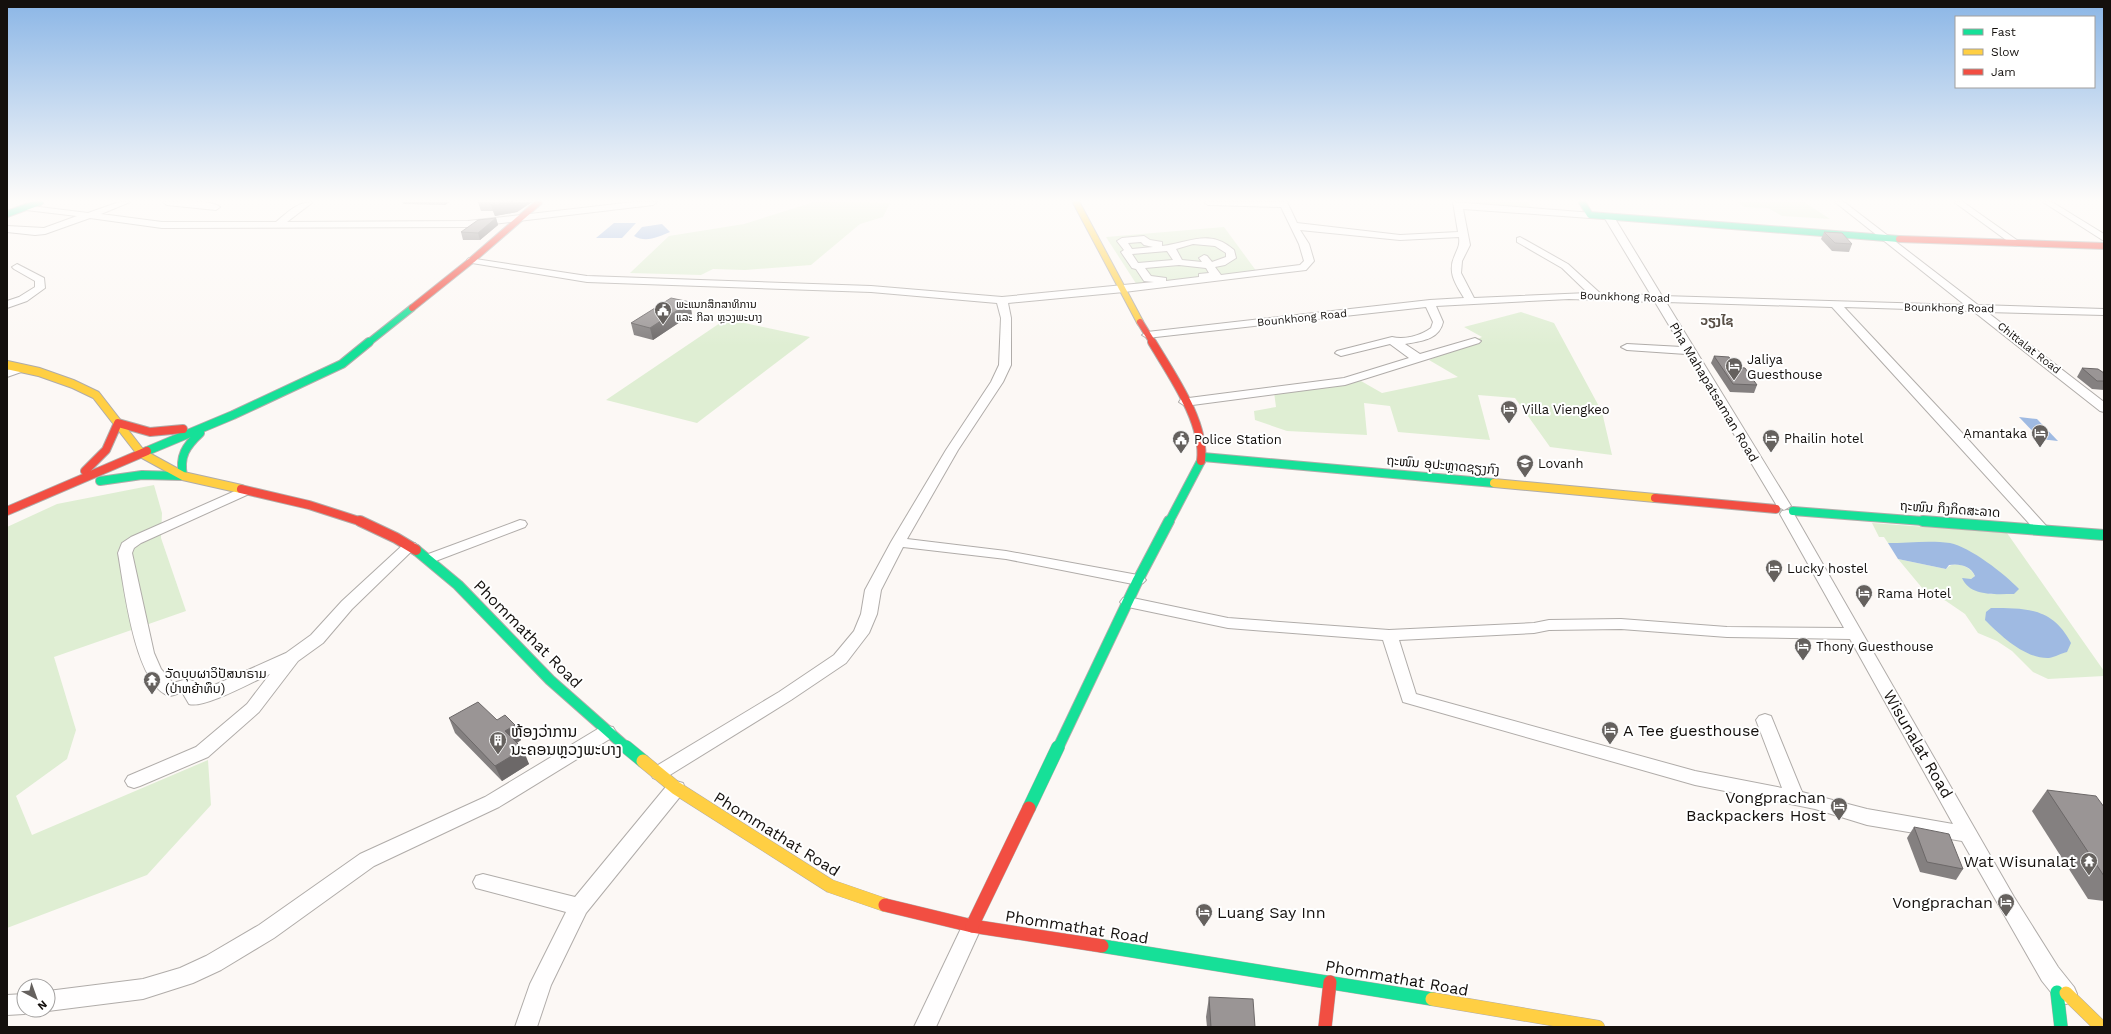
<svg xmlns="http://www.w3.org/2000/svg" width="2111" height="1034" font-family="'Work Sans','Noto Sans Lao',sans-serif">
	<style>
		.green { fill: #dfeed3 }
		.water { fill: #9fbae2 }
		.lines { fill: none; stroke-linecap: round; stroke-linejoin: round }
		.street-casing { stroke: #b0aca9; stroke-width: 2 }
		.fast-far3-casing { stroke: #b0aca9; stroke-width: 8 }
		.fast-far2-casing { stroke: #b0aca9; stroke-width: 10 }
		.fast-far1-casing { stroke: #b0aca9; stroke-width: 12 }
		.fast-casing { stroke: #b0aca9; stroke-width: 14 }
		.slow-far2-casing { stroke: #b0aca9; stroke-width: 8 }
		.slow-far1-casing { stroke: #b0aca9; stroke-width: 10 }
		.slow-casing { stroke: #b0aca9; stroke-width: 14 }
		.jam-far3-casing { stroke: #b0aca9; stroke-width: 8 }
		.jam-far2-casing { stroke: #b0aca9; stroke-width: 10 }
		.jam-far1-casing { stroke: #b0aca9; stroke-width: 12 }
		.jam-casing { stroke: #b0aca9; stroke-width: 14 }
		.street { fill: #fffefe; fill-rule: evenodd }
		.fast-far3 { stroke: #16e098; stroke-width: 6 }
		.fast-far2 { stroke: #16e098; stroke-width: 8 }
		.fast-far1 { stroke: #16e098; stroke-width: 10 }
		.fast { stroke: #16e098; stroke-width: 13 }
		.slow-far2 { stroke: #ffcf43; stroke-width: 6 }
		.slow-far1 { stroke: #ffcf43; stroke-width: 8 }
		.slow { stroke: #ffcf43; stroke-width: 13 }
		.jam-far3 { stroke: #f24e42; stroke-width: 6 }
		.jam-far2 { stroke: #f24e42; stroke-width: 8 }
		.jam-far1 { stroke: #f24e42; stroke-width: 10 }
		.jam { stroke: #f24e42; stroke-width: 13 }
		.wall { fill: #848080 }
		.shaded-wall { fill: #6c6868 }
		.building { fill: #9a9595; stroke: #6c6868 }
		.labels { text-anchor: middle; dominant-baseline: central; stroke-width: 4; stroke-linejoin: round; paint-order: stroke }
		.far-street-label { font-size: 11px; fill: #14100d; stroke: #fff }
		.far-poi-label { font-size: 11px; fill: #14100d; stroke: #fff; text-anchor: start }
		.far-quarter-label { font-size: 13px; font-weight: bold; fill: #595047; stroke: #fff }
		.poi-label { font-size: 13px; fill: #14100d; stroke: #fff; text-anchor: start }
		.street-label { font-size: 13px; fill: #14100d; stroke: #fff }
		.near-street-label { font-size: 16px; fill: #14100d; stroke: #fff }
		.near-poi-label { font-size: 16px; fill: #14100d; stroke: #fff; text-anchor: start }
	</style>
	<rect width="100%" height="100%" fill="#fcf8f5"/>
	<!-- green -->
	<g class="green">
		<polygon points="814,202 890,203 883,217 860,224 811,265 745,270 713,269 701,275 630,273 669,236 744,224"/>
		<polygon points="1478,202 1529,202 1531,211 1479,207"/>
		<polygon points="1738,202 1804,202 1830,219 1782,216 1768,208 1744,207"/>
		<polygon points="1224,227 1257,272 1137,285 1106,237"/>
		<polygon points="1521,312 1554,323 1602,412 1612,455 1550,447 1515,398 1478,395 1490,440 1398,432 1390,406 1364,403 1367,435 1287,431 1255,420 1254,411 1276,407 1274,392 1361,381 1382,393 1458,377 1429,360 1482,337 1464,327"/>
		<polygon points="726,319 810,337 697,423 606,400"/>
		<polygon points="154,485 162,513 161,538 186,611 54,657 76,730 67,759 16,796 32,835 208,760 211,805 147,875 7,928 7,527 57,504"/>
		<path d="M1872 523 2007 533 2104 671V676L2048 679 2033 672 2012 651 1997 641 1978 633 1965 614 1946 601 1923 589 1898 559 1946 569C1953 559 1971 566 1975 576L1971 579 1989 594H2014L1948 543H1888L1884 537H1879Z"/>
	</g>
	<!-- water -->
	<g class="water">
		<polygon points="614,223 636,223 622,238 596,238"/>
		<path d="M662 224 670 232C658 237 646 243 634 236L642 227Z"/>
		<polygon points="2019,417 2037,419 2058,441 2040,439"/>
		<path d="M1888 543C1907 543 1930 540 1950 543 1970 547 2005 574 2019 589L2014 594C1996 594 1970 597 1962 578L1971 579 1975 576C1971 566 1959 563 1949 565L1946 569 1898 559Z"/>
		<path d="M1991 608C2027 608 2053 608 2071 643L2067 652C2062 653 2055 657 2049 658 2025 659 2000 635 1985 620L1986 612Z"/>
	</g>
	<g class="lines">
		<!-- street casing -->
		<g class="street-casing">
			<g id="street">
				<path d="M119 202H130L101 214 162 222H276C288 212 297 202 313 202L287 222 468 221 634 202H657L653 205 468 227 162 228 90 218 45 234 35 235 7 232V226L44 228 77 216 26 210 23 209V205L88 213Z"/>
				<path d="M163 202C175 202 212 199 220 207L216 210 167 205Z"/>
				<path d="M1204 202H1287L1297 223 1400 235 1458 232 1453 202 1593 213V217L1590 218 1463 209 1470 245 1462 261 1461 273 1474 298 1588 293 1562 268 1517 242V238L1520 237 1568 264 1601 294 1651 295 1604 217 1609 214 1614 217 1662 296 1965 305 1835 202H1844L1978 305 2104 309V315L1987 312 2104 402V412L2100 411 1973 311 1844 307 1964 435 2049 529 2047 532H2037L1832 307 1666 302 1791 506 1784 510 1777 506 1686 354 1627 350 1621 347 1627 344 1682 347 1655 302 1569 299 1436 306 1443 322C1439 340 1421 341 1405 344L1420 354 1475 338 1481 341 1479 343 1345 385 1185 406 1179 402 1181 399 1344 378 1409 358 1390 344 1341 356 1335 353 1337 351 1392 337C1404 340 1420 336 1431 328L1433 322 1426 307 1147 338 1142 335 1147 332 1430 300 1464 298C1455 283 1447 272 1455 255 1458 248 1460 245 1459 237L1400 240 1300 230 1309 244 1314 261 1306 270 1124 292 1008 303 1011 318V365L1003 382 958 450 907 539 1006 551 1138 575 1143 577 1146 580 1143 583 1138 585 1006 559 903 547 881 590 877 614 869 633 846 663 791 700 665 778 659 780 653 778 650 773 653 768 779 692 834 655 854 631 861 614 865 590 891 542 946 450 991 382 999 365 1001 318 997 303 871 292 587 282 472 263 467 260 469 258 587 276 871 286 1002 297 1154 282 1144 281 1136 269 1132 268 1121 252 1124 250 1117 241 1122 238 1144 236 1150 240 1162 242V246C1189 243 1209 228 1234 250L1236 258 1225 265 1215 267 1221 275 1300 265 1304 261 1299 244 1281 207 1208 205ZM1141 242 1144 245 1153 247 1132 249 1128 243ZM1193 244 1215 246 1226 253V257L1212 262 1207 256 1204 255 1199 258 1202 262 1182 260 1176 249ZM1167 251 1173 260 1138 263 1132 254ZM1179 265 1206 268 1209 273 1199 274V277L1166 281V278L1151 276 1145 268Z"/>
				<polygon points="1954,202 1963,202 2021,243 2016,246 2013,245"/>
				<polygon points="2043,202 2052,202 2104,234 2104,241"/>
				<polygon points="17,264 44,278 45,288 27,301 7,308 7,301 19,297 35,287 35,281 14,269 12,267"/>
				<polygon points="20,366 26,369 24,371 7,377 7,370"/>
				<path d="M244 487 251 491 249 494 141 543 134 548 132 553 154 653 161 669 173 683 187 679 193 681 199 692 286 653 311 635 342 601 405 543H415L417 546 352 609 323 643 298 661 259 712 208 757 140 786 134 788 128 786 125 781 128 776 196 747 247 704 270 674C254 681 204 709 189 704L182 692C177 694 170 698 165 694 134 677 124 586 118 553L122 543 131 537Z"/>
				<path d="M1787 510 1792 511 1794 514 2014 897 2058 967 2074 987 2077 994 2074 1001 2066 1004 2058 1001 2042 981 1962 841 1867 825 1815 809 1695 785 1403 702 1383 640 1228 628 1128 607 1123 606 1120 602 1123 598 1128 597 1228 618 1389 630 1534 623 1549 620 1621 619 1727 627 1844 628 1780 514 1782 511ZM1621 629 1727 637 1850 639 1953 824 1867 809 1802 792 1771 716 1765 714 1759 716 1756 720 1782 788 1695 771 1416 694 1399 640 1534 633 1549 630Z"/>
				<polygon points="520,520 525,521 527,524 525,527 433,562 423,562 421,559 423,556"/>
				<polygon points="607,726 613,727 616,732 613,737 499,807 374,866 274,938 221,970 193,983 143,999 48,1011 45,1010 48,1010 48,991 143,979 180,968 206,956 259,925 360,854 485,797 601,727"/>
				<polygon points="676,781 683,783 685,788 683,793 586,913 551,985 537,1027 515,1027 530,984 566,912 476,888 473,882 476,876 483,874 575,897 669,783"/>
				<polygon points="972,917 979,920 982,926 936,1027 914,1027 965,920"/>
				<polygon points="24,994 24,1010 32,1011 24,1014 7,1015 7,995"/>
			</g>
		</g>
		<!-- fast-far3 casing -->
		<g class="fast-far3-casing">
			<g id="fast-far3">
				<polyline points="1582,202 1590,215 1899,239"/>
				<polyline points="7,214 40,202"/>
				<polyline points="368,343 412,308"/>
			</g>
		</g>
		<!-- fast-far2 casing -->
		<g class="fast-far2-casing">
			<g id="fast-far2">
				<polyline points="147,451 233,415 342,364 369,342"/>
				<polyline points="1203,457 1494,483"/>
				<path d="M100 481 142 475 183 476C179 456 186 446 200 433"/>
				<polyline points="1793,511 1936,522"/>
				<polyline points="1169,522 1201,461"/>
			</g>
		</g>
		<!-- fast-far1 casing -->
		<g class="fast-far1-casing">
			<g id="fast-far1">
				<polyline points="1923,521 2104,535"/>
				<polyline points="416,550 458,585 550,680 627,748"/>
				<polyline points="1058,748 1138,580 1169,521"/>
			</g>
		</g>
		<!-- fast casing -->
		<g class="fast-casing">
			<g id="fast">
				<polyline points="626,747 643,761"/>
				<polyline points="1029,808 1058,747"/>
				<polyline points="1102,946 1432,999"/>
				<polyline points="2057,992 2061,1027"/>
			</g>
		</g>
		<!-- slow-far2 casing -->
		<g class="slow-far2-casing">
			<polyline id="slow-far2" points="1076,202 1140,322"/>
		</g>
		<!-- slow-far1 casing -->
		<g class="slow-far1-casing">
			<g id="slow-far1">
				<polyline points="7,365 39,372 73,384 96,395 141,453 183,476 241,489"/>
				<polyline points="1494,483 1655,498"/>
			</g>
		</g>
		<!-- slow casing -->
		<g class="slow-casing">
			<g id="slow">
				<polyline points="643,761 676,788 830,886 885,905"/>
				<polyline points="2066,993 2101,1027"/>
				<polyline points="1432,999 1598,1027"/>
			</g>
		</g>
		<!-- jam-far3 casing -->
		<g class="jam-far3-casing">
			<g id="jam-far3">
				<polyline points="1899,239 2104,246"/>
				<polyline points="412,308 472,260 539,202"/>
				<polyline points="1140,322 1153,343"/>
			</g>
		</g>
		<!-- jam-far2 casing -->
		<g class="jam-far2-casing">
			<g id="jam-far2">
				<path d="M1152 342C1171 374 1206 423 1201 461"/>
				<polyline points="85,471 106,450 118,423 150,432 183,429"/>
				<polyline points="241,489 309,505 362,522"/>
				<polyline points="1655,498 1776,509"/>
				<polyline points="7,511 147,451"/>
			</g>
		</g>
		<!-- jam-far1 casing -->
		<g class="jam-far1-casing">
			<polyline id="jam-far1" points="360,521 396,538 416,550"/>
		</g>
		<!-- jam casing -->
		<g class="jam-casing">
			<g id="jam">
				<polyline points="885,905 972,926 1102,946"/>
				<polyline points="972,926 1029,808"/>
				<polyline points="1325,1027 1330,982"/>
			</g>
		</g>
		<!-- street -->
		<use href="#street" class="street"/>
		<!-- fast-far3 -->
		<use href="#fast-far3" class="fast-far3"/>
		<!-- fast-far2 -->
		<use href="#fast-far2" class="fast-far2"/>
		<!-- fast-far1 -->
		<use href="#fast-far1" class="fast-far1"/>
		<!-- fast -->
		<use href="#fast" class="fast"/>
		<!-- slow-far2 -->
		<use href="#slow-far2" class="slow-far2"/>
		<!-- slow-far1 -->
		<use href="#slow-far1" class="slow-far1"/>
		<!-- slow -->
		<use href="#slow" class="slow"/>
		<!-- jam-far3 -->
		<use href="#jam-far3" class="jam-far3"/>
		<!-- jam-far2 -->
		<use href="#jam-far2" class="jam-far2"/>
		<!-- jam-far1 -->
		<use href="#jam-far1" class="jam-far1"/>
		<!-- jam -->
		<use href="#jam" class="jam"/>
	</g>
	<!-- wall -->
	<g class="wall">
		<polygon points="402,202 449,202 445,205 403,204"/>
		<polygon points="458,202 532,202 517,212 495,216 493,211 481,211 478,202"/>
		<polygon points="496,218 498,225 480,240 463,240 461,232"/>
		<polygon points="1824,232 1852,244 1849,252 1832,251 1821,239"/>
		<polygon points="692,314 653,340 634,335 631,323"/>
		<polygon points="1714,356 1735,367 1757,385 1754,393 1730,392 1711,363"/>
		<polygon points="2082,368 2104,373 2104,390 2092,389 2077,377"/>
		<polygon points="449,718 497,720 521,740 517,743 529,764 502,781 455,733"/>
		<polygon points="2047,790 2104,807 2104,901 2088,899 2032,811"/>
		<polygon points="1914,827 1963,869 1956,880 1920,872 1907,838"/>
		<polygon points="1209,997 1255,1027 1207,1027 1206,1017"/>
	</g>
	<!-- shaded-wall -->
	<g class="shaded-wall">
		<polygon points="444,202 449,202 445,205"/>
		<polygon points="513,202 532,202 517,212 495,216 491,205"/>
		<polygon points="496,218 498,225 480,240 478,233"/>
		<polygon points="690,302 692,314 653,340 650,328"/>
		<polygon points="515,725 521,740 511,746 505,731"/>
		<polygon points="523,749 529,764 502,781 495,766"/>
	</g>
	<!-- building -->
	<g class="building">
		<polygon points="497,202 513,202 491,205"/>
		<polygon points="496,218 478,233 461,232 478,220"/>
		<polygon points="1824,232 1842,233 1852,244 1835,243"/>
		<polygon points="671,298 690,302 650,328 631,323"/>
		<polygon points="1714,356 1729,357 1735,367 1745,368 1757,385 1733,384"/>
		<polygon points="2082,368 2098,369 2104,373 2104,381 2097,381"/>
		<polygon points="478,702 497,720 505,715 515,725 505,731 523,749 495,766 449,718"/>
		<polygon points="2047,790 2096,796 2104,807 2104,876"/>
		<polygon points="1914,827 1949,834 1963,869 1927,862"/>
		<polygon points="1209,997 1253,999 1255,1027 1211,1027"/>
	</g>
	<!-- sky -->
	<linearGradient id="sky" x2="0" y2="1"><stop stop-color="#8bb6e6"/><stop offset="0.58" stop-color="#fefcfa"/><stop offset="1" stop-color="#fefcfa" stop-opacity="0"/></linearGradient>
	<rect width="2111" height="346" fill="url(#sky)"/>
	<!-- icons -->
	<defs>
		<g id="civic-pin" transform="scale(0.9)"><path d="M0 17L-7.5 6A9.5 9.5 0 1 1 7.5 6Z" fill="#65615e" stroke="#fff"/><path d="M-.6-6.5H3V-4.5H.6V-3L4-1V1h2V6H-6V1h2V-1L-.6-3ZM-1.2 2.5V6h2.4V2.5Z" fill="#fff"/></g>
		<g id="hotel-pin" transform="scale(0.9)"><path d="M0 17L-7.5 6A9.5 9.5 0 1 1 7.5 6Z" fill="#65615e" stroke="#fff"/><path d="M-6-4.5h1.5V1H6V5H4.5V3h-9V5H-6ZM-4 0a1.8 1.8 0 1 1 3.6 0ZM.5 0V-2.5h3Q6-2.5 6 0Z" fill="#fff"/></g>
		<g id="university-pin" transform="scale(0.9)"><path d="M0 17L-7.5 6A9.5 9.5 0 1 1 7.5 6Z" fill="#65615e" stroke="#fff"/><path d="M0-5L7-2L0 1L-7-2ZM-4 1L0 2.5L4 1V4Q0 6-4 4Z" fill="#fff"/></g>
		<g id="temple-pin" transform="scale(0.9)"><path d="M0 17L-7.5 6A9.5 9.5 0 1 1 7.5 6Z" fill="#65615e" stroke="#fff"/><path d="M0-6L5-2H3V0L6.5 2.5H4V6H1.5V3h-3V6H-4V2.5H-6.5L-3 0V-2H-5Z" fill="#fff"/></g>
		<g id="building-pin" transform="scale(0.9)"><path d="M0 17L-7.5 6A9.5 9.5 0 1 1 7.5 6Z" fill="#65615e" stroke="#fff"/><path d="M-4-6H4V6H1V3H-1V6H-4ZM-2.5-4.3h1.7v1.8h-1.7ZM.8-4.3h1.7v1.8H.8ZM-2.5-1h1.7V.8h-1.7ZM.8-1h1.7V.8H.8Z" fill="#fff"/></g>
	</defs>
	<g fill-rule="evenodd">
		<use href="#civic-pin" x="663" y="310"/>
		<use href="#hotel-pin" x="1734" y="366"/>
		<use href="#hotel-pin" x="1509" y="409"/>
		<use href="#hotel-pin" x="2040" y="433"/>
		<use href="#hotel-pin" x="1771" y="438"/>
		<use href="#civic-pin" x="1181" y="439"/>
		<use href="#university-pin" x="1525" y="463"/>
		<use href="#hotel-pin" x="1774" y="568"/>
		<use href="#hotel-pin" x="1864" y="593"/>
		<use href="#hotel-pin" x="1803" y="646"/>
		<use href="#temple-pin" x="152" y="680"/>
		<use href="#hotel-pin" x="1610" y="730"/>
		<use href="#building-pin" x="498" y="740"/>
		<use href="#hotel-pin" x="1839" y="806"/>
		<use href="#temple-pin" x="2089" y="861"/>
		<use href="#hotel-pin" x="2006" y="902"/>
		<use href="#hotel-pin" x="1204" y="912"/>
	</g>
	<g class="labels">
		<!-- far-street labels -->
		<g class="far-street-label">
			<text transform="translate(1625 297) rotate(2)">Bounkhong Road</text>
			<text transform="translate(1949 308) rotate(1)">Bounkhong Road</text>
			<text transform="translate(1302 318) rotate(-6)">Bounkhong Road</text>
			<text transform="translate(2029 348) rotate(38)">Chittalat Road</text>
		</g>
		<!-- far-poi labels -->
		<g class="far-poi-label">
			<text x="676" y="304">ພະແນກສຶກສາທິການ<tspan x="676" dy="13">ແລະ ກິລາ ຫຼວງພະບາງ</tspan></text>
		</g>
		<!-- far-quarter labels -->
		<g class="far-quarter-label">
			<text x="1717" y="320">ວຽງໄຊ</text>
		</g>
		<!-- poi labels -->
		<g class="poi-label">
			<text x="1747" y="359">Jaliya<tspan x="1747" dy="15">Guesthouse</tspan></text>
			<text x="1522" y="409">Villa Viengkeo</text>
			<text x="2027" y="433" text-anchor="end">Amantaka</text>
			<text x="1784" y="438">Phailin hotel</text>
			<text x="1194" y="439">Police Station</text>
			<text x="1538" y="463">Lovanh</text>
			<text x="1787" y="568">Lucky hostel</text>
			<text x="1877" y="593">Rama Hotel</text>
			<text x="1816" y="646">Thony Guesthouse</text>
			<text x="165" y="673">ວັດບຸບຜາວິປັສນາຣາມ<tspan x="165" dy="15">(ປ່າຫຍ້າທຶບ)</tspan></text>
		</g>
		<!-- street labels -->
		<g class="street-label">
			<text transform="translate(1714 392) rotate(59)">Pha Mahapatsaman Road</text>
			<text transform="translate(1443 465) rotate(5)">ຖະໜົນ ອຸປະຫຼາດຊຽງກົງ</text>
			<text transform="translate(1950 509) rotate(4)">ຖະໜົນ ກິງກິດສະລາດ</text>
		</g>
		<!-- near-street labels -->
		<g class="near-street-label">
			<text transform="translate(528 634) rotate(45)">Phommathat Road</text>
			<text transform="translate(1918 744) rotate(60)">Wisunalat Road</text>
			<text transform="translate(777 834) rotate(32)">Phommathat Road</text>
			<text transform="translate(1077 927) rotate(9)">Phommathat Road</text>
			<text transform="translate(1397 978) rotate(10)">Phommathat Road</text>
		</g>
		<!-- near-poi labels -->
		<g class="near-poi-label">
			<text x="1623" y="730">A Tee guesthouse</text>
			<text x="511" y="731">ຫ້ອງວ່າການ<tspan x="511" dy="18">ນະຄອນຫຼວງພະບາງ</tspan></text>
			<text x="1826" y="797" text-anchor="end">Vongprachan<tspan x="1826" dy="18">Backpackers Host</tspan></text>
			<text x="2076" y="861" text-anchor="end">Wat Wisunalat</text>
			<text x="1993" y="902" text-anchor="end">Vongprachan</text>
			<text x="1217" y="912">Luang Say Inn</text>
		</g>
	</g>
	<!-- border -->
	<rect width="2111" height="1034" fill="none" stroke="#14100d" stroke-width="16"/>
	<!-- legend -->
	<rect x="1955" y="16" width="140" height="72" fill="#ffffff" stroke="#a19f9e"/>
	<rect x="1963" y="29" width="20" height="6" fill="#16e098" stroke="#a19f9e"/>
	<text x="1991" y="36" font-size="12" fill="#14100d">Fast</text>
	<rect x="1963" y="49" width="20" height="6" fill="#ffcf43" stroke="#a19f9e"/>
	<text x="1991" y="56" font-size="12" fill="#14100d">Slow</text>
	<rect x="1963" y="69" width="20" height="6" fill="#f24e42" stroke="#a19f9e"/>
	<text x="1991" y="76" font-size="12" fill="#14100d">Jam</text>
	<!-- north arrow -->
	<g transform="translate(36 998) rotate(139)"><circle r="19" fill="#ffffff" stroke="#a19f9e"/>
	<path d="M0-3L7 15L0 10L-7 15Z" fill="#65615e"/>
	<text y="-6" font-size="11" font-weight="bold" text-anchor="middle" fill="#14100d">N</text>
	</g>
</svg>
